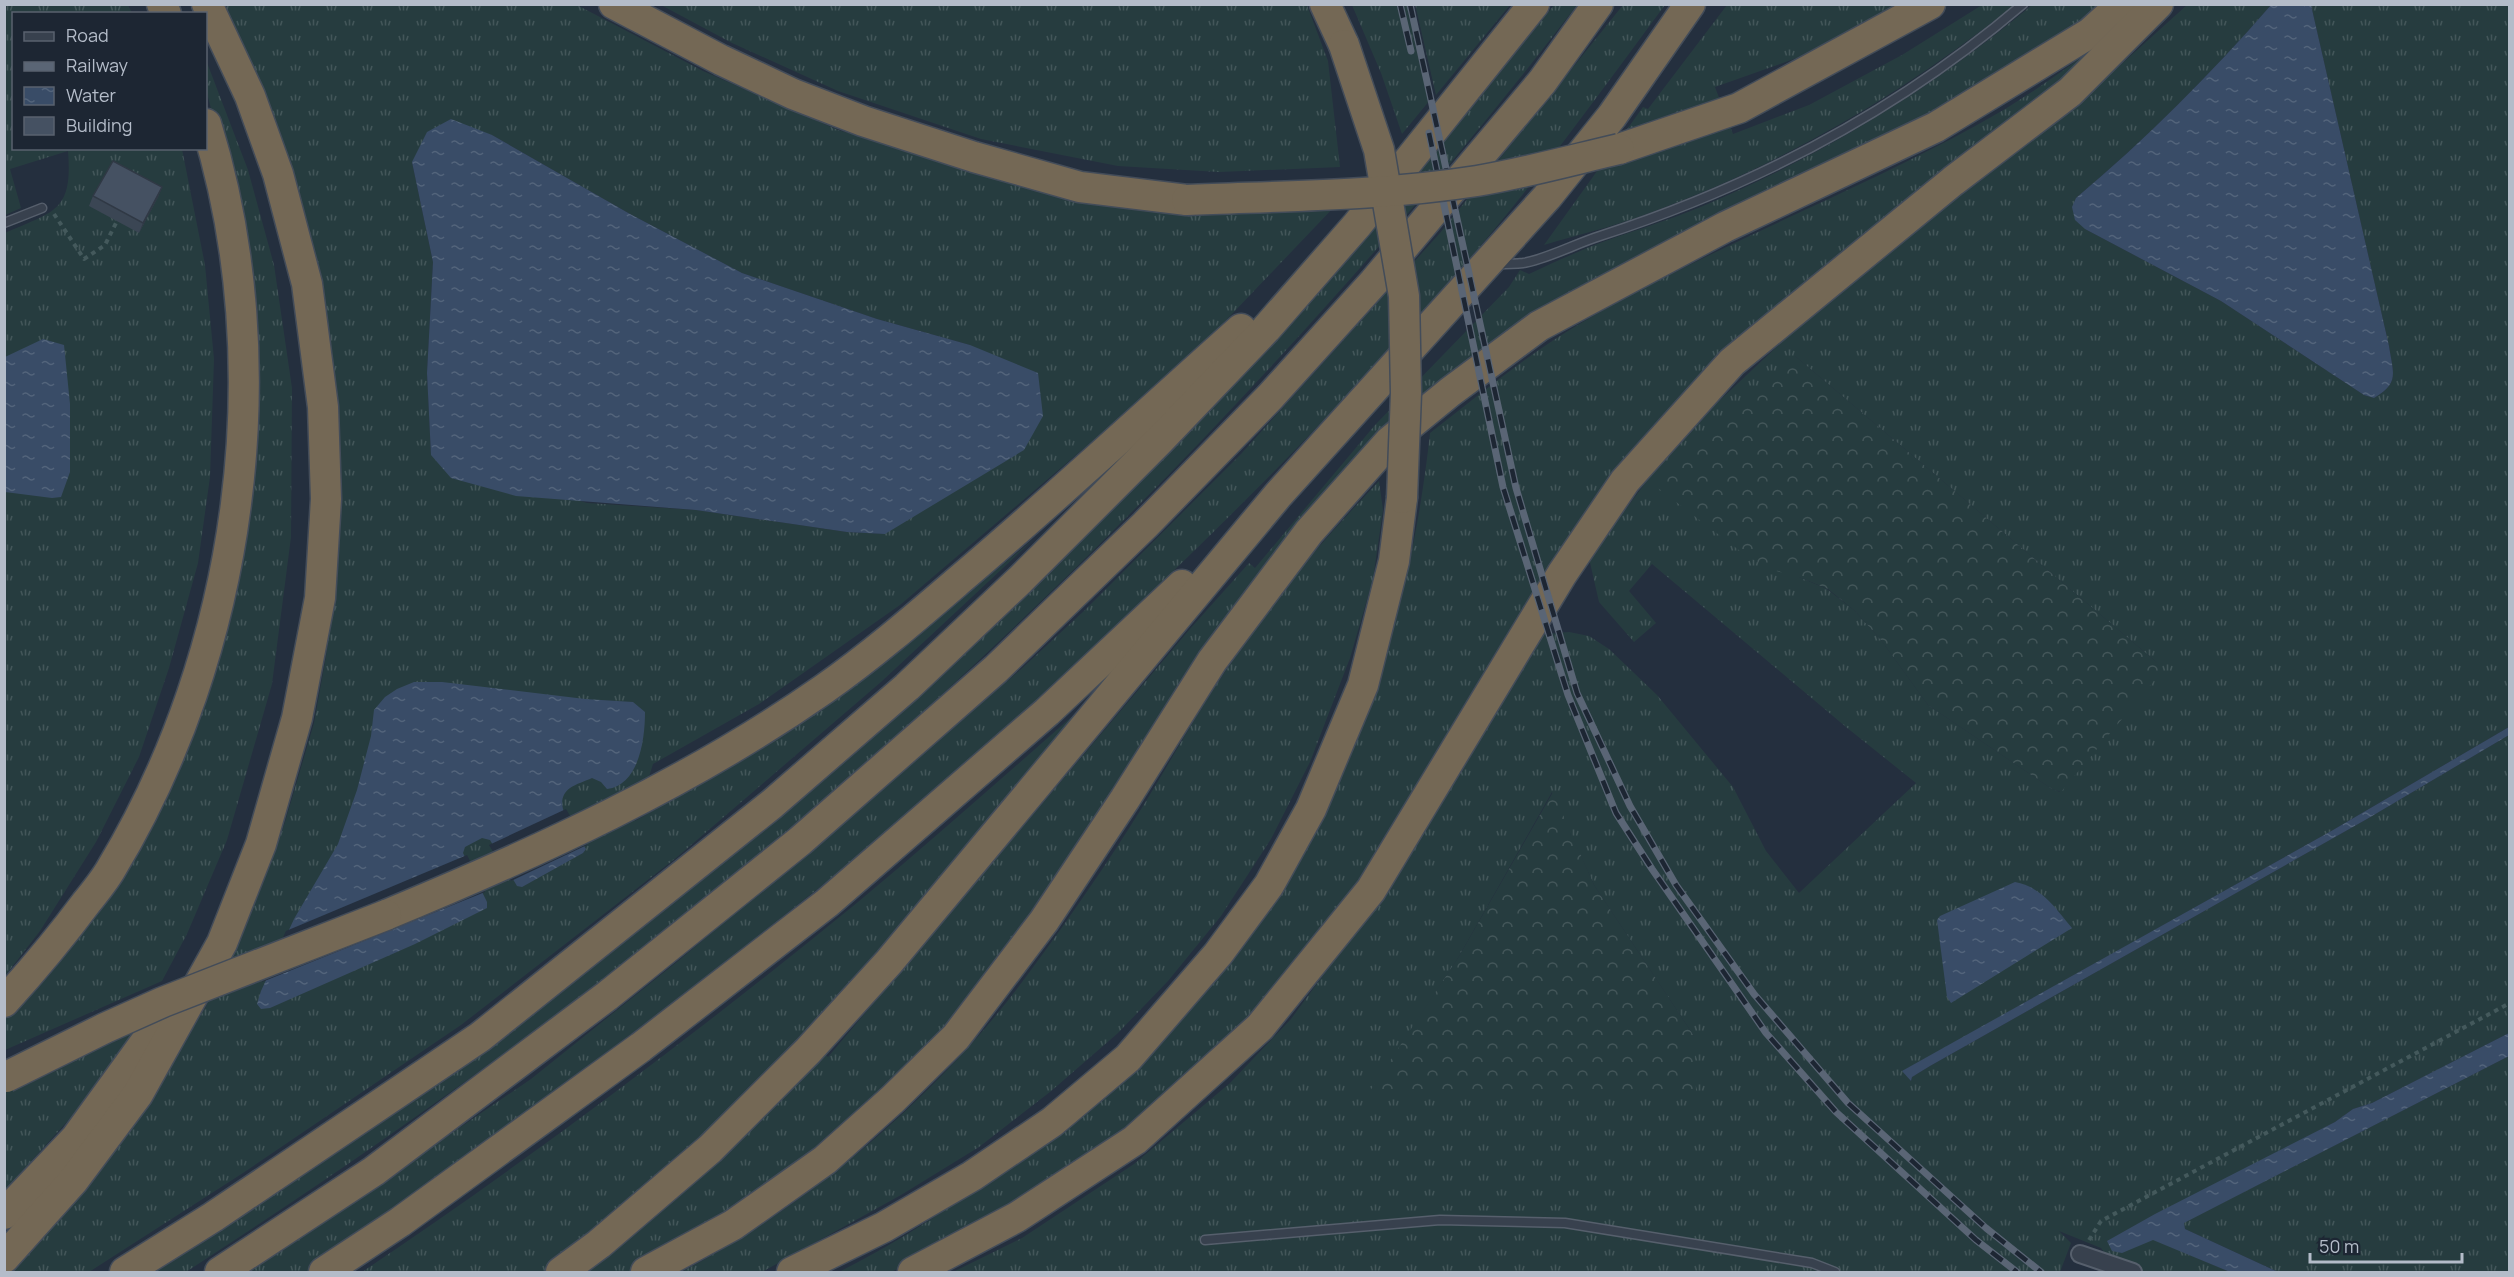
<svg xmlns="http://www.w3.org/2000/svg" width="2514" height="1277" font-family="Manrope,sans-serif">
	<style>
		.grass { fill: url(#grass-tufts); fill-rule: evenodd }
		.forest { fill: url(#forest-crowns) }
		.water { fill: url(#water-ripples) }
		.pier { fill: #242f3e }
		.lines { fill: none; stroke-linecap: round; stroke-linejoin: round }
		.service-casing { stroke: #565f6c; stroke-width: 11 }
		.minor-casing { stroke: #565f6c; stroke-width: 20 }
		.motorway-casing { stroke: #434c59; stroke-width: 33 }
		.path { stroke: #44595c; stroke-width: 4; stroke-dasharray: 4.5 4.5; stroke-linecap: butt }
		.service { stroke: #38414e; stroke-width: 8 }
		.minor { stroke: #38414e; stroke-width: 16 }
		.motorway { stroke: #746855; stroke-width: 30 }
		.rail-casing { stroke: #5a6575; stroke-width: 7 }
		.rail { stroke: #1d2633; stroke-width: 4.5; stroke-dasharray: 14; stroke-linecap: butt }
		.motorway-bridge-casing { stroke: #434c59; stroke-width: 33; stroke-linecap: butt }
		.motorway-bridge { stroke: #746855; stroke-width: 30 }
		.wall { fill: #3b4654 }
		.shaded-wall { fill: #303945 }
		.building { fill: #455162; stroke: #303945; stroke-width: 1.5 }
	</style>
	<defs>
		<pattern id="grass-tufts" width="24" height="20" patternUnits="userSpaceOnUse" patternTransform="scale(1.5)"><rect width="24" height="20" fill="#263c3f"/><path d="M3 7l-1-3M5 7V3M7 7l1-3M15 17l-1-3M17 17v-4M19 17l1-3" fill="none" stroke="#435659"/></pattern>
		<pattern id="forest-crowns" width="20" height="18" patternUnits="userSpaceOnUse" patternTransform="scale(1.5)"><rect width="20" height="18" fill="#263c3f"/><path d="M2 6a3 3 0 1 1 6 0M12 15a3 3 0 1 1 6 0" fill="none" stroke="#435659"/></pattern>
		<pattern id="water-ripples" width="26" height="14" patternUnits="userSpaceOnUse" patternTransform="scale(1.5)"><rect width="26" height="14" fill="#394c67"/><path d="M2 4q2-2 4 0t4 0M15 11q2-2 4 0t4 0" fill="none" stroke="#53647b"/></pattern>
	</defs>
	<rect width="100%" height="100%" fill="#242f3e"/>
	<!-- grass -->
	<g class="grass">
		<polygon points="1415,4 1510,4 1510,5 1436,95"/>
		<path d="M5 5H128L132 13 14 14V148L182 149 205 265 214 359 210 477 198 563 169 668 139 757 96 842 40 931 5 976V233C54 211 73 212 68 151L10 169 21 208 5 215Z"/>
		<path d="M220 5H577L703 71 838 130 910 151 1336 205 1191 357 900 605 759 704 653 764 635 821 721 772 964 596 1034 539 881 682 676 858 461 1025 243 1173 89 1272H12L83 1193 135 1124 205 1008 236 946 265 878 285 822 314 723 326 656 334 597 335 398ZM492 135 630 214 742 273 877 319 970 345 885 534 847 532 696 510 587 503 431 455 427 373 433 262 412 162Z"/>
		<polygon points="661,5 1307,5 1328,61 1340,167 1219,172 1118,166 981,139 838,91 732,43"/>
		<polygon points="1352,5 1408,5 1430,100 1402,134 1381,73"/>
		<path d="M1554 5H1577C1483 128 1382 246 1277 360 1069 586 842 796 598 983 465 1085 326 1181 186 1272H142L586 966 1327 276 1462 120Z"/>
		<path d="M1623 5H1665C1613 75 1562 146 1507 214 1394 352 1270 479 1141 602 1064 675 987 749 906 817 714 976 512 1124 311 1272H248L531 1079 678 961 863 806 1019 671 1085 610 1241 454 1440 233Z"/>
		<path d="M1727 5H1901L1808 54 1715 87 1733 134 1809 105 1902 55 1982 5H2014C1902 95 1780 166 1644 215 1612 227 1577 235 1544 245L1643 107 1648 109Z"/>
		<path d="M2032 5H2111L1995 85 1711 227 1382 443 1037 923 885 1097 731 1216 628 1272H362C533 1157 699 1032 858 902 935 838 1010 771 1085 705L808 1038 828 1057 1189 630 1249 563 1255 568 1375 425 1509 287 1520 270 1529 274C1548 265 1568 256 1587 248 1625 233 1665 222 1703 206 1823 155 1932 89 2032 5Z"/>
		<path d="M2187 5H2271C2211 74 2146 139 2076 198L2085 229 2221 301 2364 395 2374 398C2400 383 2393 373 2389 346L2311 5H2509V727L2333 830 1903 1071 1911 1081 1912 1077 1930 1066 2367 819 2509 735V1033L2372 1103 2353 1109 2335 1122 2108 1242 2153 1239 2230 1272H2145L2109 1259 2101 1248 2059 1231 2071 1243 2060 1272H953L1022 1238 1134 1164 1230 1083 1291 1019 1379 899 1536 635 1569 632 1589 636 1609 649 1657 695 1733 787 1766 851 1799 893 1916 783 1846 727 1652 564 1629 591 1656 623 1634 642 1599 602 1589 558 1649 478 1719 401 1819 307 2106 78ZM1795 356 2154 660 2162 670 2060 792 2052 789 1928 705 1881 640 1855 611 1827 589 1799 577ZM1552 792 1594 885 1694 1036 1371 1091 1458 958Z"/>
		<path d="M2134 18 2051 93 1704 382 1362 884 1302 963 1154 1114 941 1249 891 1272H839C914 1234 985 1185 1051 1133 1097 1096 1145 1060 1185 1016 1218 978 1245 936 1272 893 1290 865 1312 836 1327 806 1384 689 1416 562 1430 433 1478 396 1524 357 1576 326 1705 249 1846 197 1977 125 2033 95 2083 56 2134 18Z"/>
		<polygon points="206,60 248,170 274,265 292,388 291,537 272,684 227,840 187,934 162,981 5,1050 5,1018 77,934 225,616 233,195 206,89"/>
		<path d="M1379 481 1383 510 1373 579 1350 658 1310 762 1271 839 1221 916 1168 981 1118 1033 1050 1092 979 1147 901 1195 762 1272H681C809 1206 943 1091 1028 974 1068 920 1107 864 1143 806 1163 774 1181 741 1201 709 1227 667 1257 626 1287 586 1315 549 1347 515 1379 481Z"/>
		<polygon points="137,1029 75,1113 5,1190 5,1089"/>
		<polygon points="2509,1056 2509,1272 2278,1272 2185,1229 2183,1223"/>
	</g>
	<!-- forest -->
	<g class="forest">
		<polygon points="1795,356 2154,660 2163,670 2061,792 2052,789 1928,705 1881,640 1855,611 1828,589 1799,577 1769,569 1744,554 1654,485"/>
		<polygon points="1553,792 1594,885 1694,1036 1696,1091 1370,1091 1458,958"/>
	</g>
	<!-- water -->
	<g class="water">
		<path d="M2271 5H2311L2389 346C2393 373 2400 383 2374 398L2364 395 2221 301 2085 229 2075 220 2072 207 2076 198C2146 139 2211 74 2271 5Z"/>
		<polygon points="451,119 492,135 630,214 742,273 877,319 970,345 1038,373 1043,416 1024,450 885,534 847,532 696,510 516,496 451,478 431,455 427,373 433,262 412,162 427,132"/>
		<polygon points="43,339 64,345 70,404 70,472 61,497 52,498 5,492 5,357"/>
		<path d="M414 682H442L585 699 633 702 645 712C645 737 640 785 607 789L601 782 592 778C585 781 576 784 570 788 549 803 576 833 586 849L583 853 522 887 517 886 490 840 482 838 465 847 463 853 487 902V908L415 944 270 1008 261 1009 257 1004 261 991 294 919 338 844 357 790 371 736 374 710 385 697 397 689Z"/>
		<polygon points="2509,727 2509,735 2367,819 1930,1066 1912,1077 1911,1081 1902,1071 2333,830"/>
		<path d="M2015 882C2042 887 2055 908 2072 928L1951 1003 1947 997 1937 920 1940 916Z"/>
		<polygon points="2509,1033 2509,1056 2184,1223 2185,1229 2278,1272 2230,1272 2153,1240 2122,1253 2112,1251 2107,1241 2155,1214 2335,1122 2353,1109 2372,1103"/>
	</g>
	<!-- pier -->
	<g class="pier">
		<polygon points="566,809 587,845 511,881 489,845"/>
		<polygon points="467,855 485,892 262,982 286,931"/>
	</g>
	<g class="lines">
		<!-- service casing -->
		<g class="service-casing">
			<g id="service">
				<polyline points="4,223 42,208"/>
				<path d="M1496 264C1505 264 1514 264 1523 263 1545 260 1577 243 1600 236 1755 186 1899 110 2023 4"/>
				<polyline points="1205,1240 1440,1220 1565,1223 1812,1263 1835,1272"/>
			</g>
		</g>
		<!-- minor casing -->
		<g class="minor-casing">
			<polyline id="minor" points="2080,1254 2133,1272"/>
		</g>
		<!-- motorway casing -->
		<g class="motorway-casing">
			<g id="motorway">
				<polyline points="162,4 166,14"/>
				<polyline points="614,4 721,60 793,94 863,121 974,157 1080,187 1187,200"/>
				<polyline points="1325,4 1344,45"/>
				<polyline points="1619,149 1739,108 1930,4"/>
				<path d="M386 915C538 852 688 784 824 689 871 656 915 618 958 581 1055 499 1147 413 1241 329"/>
				<path d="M4 1002C33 970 60 938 86 903 95 892 104 881 111 869 242 652 281 366 206 124"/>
				<polyline points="4,1214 76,1138 157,1026"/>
				<polyline points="4,1258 73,1181 138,1094 222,943 261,844 297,718 320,598 326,499 323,407 307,284 278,174 250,96 207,4"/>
				<polyline points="125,1272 213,1217 480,1037 772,804 907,687 1020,580 1159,441 1266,329 1357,225 1534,4"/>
				<polyline points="220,1272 374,1171 607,996 800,841 996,669 1145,525 1270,397 1374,282 1542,82 1598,4"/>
				<polyline points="324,1272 400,1222 641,1047 827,903 1047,712 1182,585"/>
				<polyline points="561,1272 599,1244 710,1149 808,1051 889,962 1278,495 1547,197 1612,116 1690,4"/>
				<polyline points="646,1272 733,1225 825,1160 893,1099 956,1037 1044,921 1125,799 1212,661 1309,532 1390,441 1450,392 1539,326 1725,227 1936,127 2090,33 2122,4"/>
				<polyline points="792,1272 884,1227 972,1176 1052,1122 1128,1058 1218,954 1269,885 1311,809 1363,685 1394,561 1402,498"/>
				<polyline points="913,1272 1017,1217 1135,1140 1260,1027 1371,890 1562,574 1625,481 1732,362 1953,181 2070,92 2158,4"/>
			</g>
		</g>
		<!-- path -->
		<g class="path">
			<polyline points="54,214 84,259 105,245 117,221"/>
			<polyline points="2089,1240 2101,1221 2510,1003"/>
		</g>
		<!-- service -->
		<use href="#service" class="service"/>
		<!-- minor -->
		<use href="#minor" class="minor"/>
		<!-- motorway -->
		<use href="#motorway" class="motorway"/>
		<!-- rail casing -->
		<g class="rail-casing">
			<g id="rail">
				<polyline points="1400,4 1411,51"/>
				<polyline points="1410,4 1516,488 1577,693 1630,806 1676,885 1754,994 1848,1103 1986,1228 2041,1272"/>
				<polyline points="1429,133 1503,487 1568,695 1616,813 1652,869 1766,1033 1836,1112 1976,1240 2017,1272"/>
			</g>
		</g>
		<!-- rail -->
		<use href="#rail" class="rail"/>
		<!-- motorway-bridge casing -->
		<g class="motorway-bridge-casing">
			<g id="motorway-bridge">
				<polyline points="1344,45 1379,150 1404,296 1406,393 1402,498"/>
				<path d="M1187 200C1283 196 1381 196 1477 181 1525 173 1572 160 1619 149"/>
				<polyline points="6,1077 105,1028 163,1002 386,915"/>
			</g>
		</g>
		<!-- motorway-bridge -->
		<use href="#motorway-bridge" class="motorway-bridge"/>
	</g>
	<!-- wall -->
	<polygon class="wall" points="162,187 158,197 139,233 89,206 93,196"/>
	<!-- shaded-wall -->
	<polygon class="shaded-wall" points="162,187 158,197 139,233 143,223"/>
	<!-- building -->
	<polygon class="building" points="113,161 162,187 143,223 93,196"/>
	<!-- border -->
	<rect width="2514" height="1277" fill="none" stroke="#b4bcc9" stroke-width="12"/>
	<!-- legend -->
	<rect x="12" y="12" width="195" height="138" fill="#1d2633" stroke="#59626f" stroke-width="1.5"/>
	<rect x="24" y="32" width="30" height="9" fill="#38414e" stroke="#59626f" stroke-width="1.5"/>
	<text x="66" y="42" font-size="18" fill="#b4bcc9">Road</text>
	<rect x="24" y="62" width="30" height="9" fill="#5a6575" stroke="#59626f" stroke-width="1.5"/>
	<text x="66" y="72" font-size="18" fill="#b4bcc9">Railway</text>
	<rect x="24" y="87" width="30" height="18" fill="url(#water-ripples)" stroke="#59626f" stroke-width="1.5"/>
	<text x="66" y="102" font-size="18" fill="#b4bcc9">Water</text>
	<rect x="24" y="117" width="30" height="18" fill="#455162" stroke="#59626f" stroke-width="1.5"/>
	<text x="66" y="132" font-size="18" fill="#b4bcc9">Building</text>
	<!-- scale -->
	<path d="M2310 1253v9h152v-9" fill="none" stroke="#b4bcc9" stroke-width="3"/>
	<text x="2319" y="1253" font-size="18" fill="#b4bcc9" stroke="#1d2633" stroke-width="4.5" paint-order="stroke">50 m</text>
</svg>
